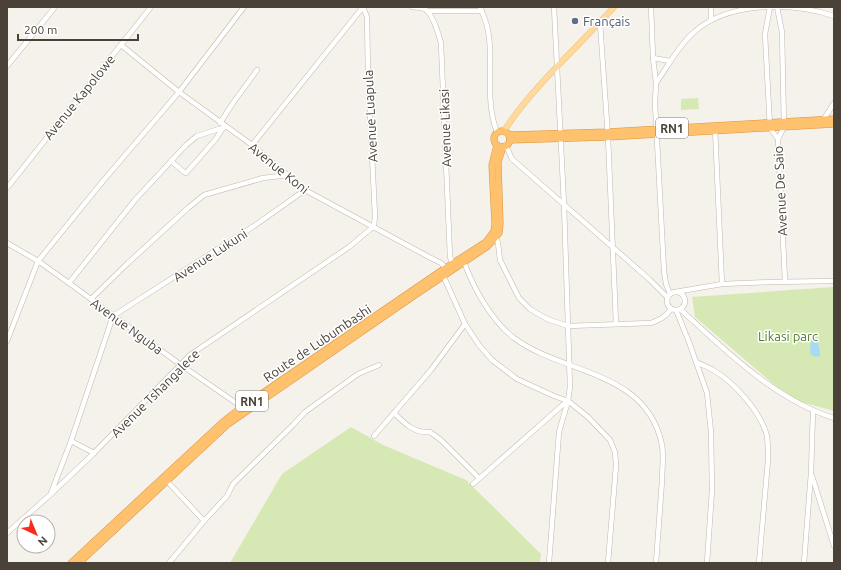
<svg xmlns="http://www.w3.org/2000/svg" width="841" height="570" font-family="Ubuntu,sans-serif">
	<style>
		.green { fill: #d6e9b4 }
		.water { fill: #a8daf1 }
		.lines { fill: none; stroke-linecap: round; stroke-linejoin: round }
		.minor-casing { stroke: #c1b8ad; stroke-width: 5.5 }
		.major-casing { stroke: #e5b56a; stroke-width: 6 }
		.highway-casing { stroke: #de943c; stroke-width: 7 }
		.minor { stroke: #fff; stroke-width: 4.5 }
		.major { stroke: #fed99b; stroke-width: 5.5 }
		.highway { stroke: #fec16e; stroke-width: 6 }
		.service-dot { fill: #5c6f8a; stroke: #fff; stroke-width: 1.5 }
		.labels { text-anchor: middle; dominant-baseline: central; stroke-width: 3; stroke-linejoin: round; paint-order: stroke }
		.shield { fill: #fff; stroke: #807b74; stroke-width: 1 }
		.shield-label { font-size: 12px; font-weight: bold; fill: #4a4239 }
		.service-label { font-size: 13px; fill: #4e5e75; stroke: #fff; text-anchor: start }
		.street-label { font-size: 13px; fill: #4a4239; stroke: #fff }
		.park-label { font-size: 13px; fill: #517d2a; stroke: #fff }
	</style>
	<rect width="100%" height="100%" fill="#f5f1eb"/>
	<!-- green -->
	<g class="green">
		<polygon points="698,98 699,109 681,110 681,99"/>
		<polygon points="834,287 834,411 791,399 695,317 692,297"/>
		<polygon points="351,427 383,445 466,480 541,554 540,563 230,563 282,474"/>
	</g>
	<!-- water -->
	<path class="water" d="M814 336 817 337 820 352V356L817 357 811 355C809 348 810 341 814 336Z"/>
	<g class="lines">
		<!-- minor casing -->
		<g class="minor-casing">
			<g id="minor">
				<path d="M412 7C417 8 424 7 427 11 433 16 439 35 441 43L450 257 453 264"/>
				<path d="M480 7C484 16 488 26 489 37 493 68 485 102 497 132"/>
				<polyline points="651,7 653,58 656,83 655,103 664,271 666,284 670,294"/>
				<polyline points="711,7 711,20"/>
				<polyline points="770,7 765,34 770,128 778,139"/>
				<polyline points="777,7 782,32 784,127 778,139 785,281"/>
				<polyline points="428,11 482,11"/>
				<polyline points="600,23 608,137 616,324"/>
				<polyline points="121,45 179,92 252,145 305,190 427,256 441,263 447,269"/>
				<polyline points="653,58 670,61"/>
				<polyline points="7,66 55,7"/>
				<path d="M656 83C668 66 677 48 692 34 726 1 792 2 834 16"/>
				<polyline points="822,122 834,103"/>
				<polyline points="220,123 233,103 257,70"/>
				<polyline points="715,128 722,284"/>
				<polyline points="252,145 363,7"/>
				<polyline points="506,146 512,159 649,279 667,297"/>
				<polyline points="171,161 184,172 186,173 215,140 223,128"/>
				<polyline points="7,188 151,7"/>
				<path d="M494 237 496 238 498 243 500 260 519 298 530 309 547 319 568 326 651 323C659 320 666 317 671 309"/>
				<polyline points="7,243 38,261 69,283 181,365 239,405 243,409"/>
				<path d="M464 262C474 289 491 320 514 338 564 375 647 370 662 445 664 456 662 469 662 481 660 509 658 536 656 563"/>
				<polyline points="442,273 465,324 479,345 492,360 517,379 554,396 568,401 588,417 610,440 615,452 616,466 608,563"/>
				<polyline points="69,283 135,200 186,145 197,136 225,127"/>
				<circle cx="676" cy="301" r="9"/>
				<polyline points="675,292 722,284 772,282 834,281"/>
				<polyline points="91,299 128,263 188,208 204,195 263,178 288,175"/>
				<path d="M680 309C725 350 775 400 834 418"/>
				<polyline points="676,310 689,342 707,393 711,432 712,490 707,563"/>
				<polyline points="7,341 38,261 103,181 179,92 244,7"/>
				<path d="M696 362C702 365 708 367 713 370 734 382 761 412 767 436 768 444 768 452 768 460L759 563"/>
				<path d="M394 413C404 423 415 434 430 432L441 440 479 478"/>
				<polyline points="374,436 431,370 465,324"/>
				<polyline points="71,441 94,453"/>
				<polyline points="812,476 834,546"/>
				<polyline points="166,480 204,521 169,563"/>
				<polyline points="473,484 566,402"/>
				<polyline points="51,493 71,441 113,316 254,226 305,190"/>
				<polyline points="204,521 227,496 233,484 293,425 305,412 358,374 379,365"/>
				<polyline points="7,533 50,495 94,453 190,355 349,247 374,226 375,216 368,73 367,17 363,7"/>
				<polyline points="549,563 559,432 568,401 570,387 564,204 554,7"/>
				<polyline points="804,563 811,473 813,411"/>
			</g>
		</g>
		<!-- major casing -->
		<g class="major-casing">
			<path id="major" d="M504 131C534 85 578 47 614 7"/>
		</g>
		<!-- highway casing -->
		<g class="highway-casing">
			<g id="highway">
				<circle cx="502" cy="139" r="8"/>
				<polyline points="509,135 607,132 834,119"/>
				<polyline points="510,140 608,137 834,124"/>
				<polyline points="71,563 224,421 241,408 441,271 486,242 494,231 495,224 492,165 497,145"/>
				<polyline points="79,563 228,424 412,297 488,246 499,233 500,224 498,162 503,147"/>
			</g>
		</g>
		<!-- minor -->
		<use href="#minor" class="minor"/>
		<!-- major -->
		<use href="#major" class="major"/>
		<!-- highway -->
		<use href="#highway" class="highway"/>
	</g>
	<!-- markers -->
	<circle class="service-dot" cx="575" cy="21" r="4"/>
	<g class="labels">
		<!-- shield labels -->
		<g class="shield">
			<rect x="656" y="118" width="32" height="20" rx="3"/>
			<rect x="236" y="391" width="32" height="20" rx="3"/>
		</g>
		<g class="shield-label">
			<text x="672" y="128">RN1</text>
			<text x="252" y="401">RN1</text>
		</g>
		<!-- service labels -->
		<g class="service-label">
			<text x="583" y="21">Français</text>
		</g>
		<!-- street labels -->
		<g class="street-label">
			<text transform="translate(79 97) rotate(-51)">Avenue Kapolowe</text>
			<text transform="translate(370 116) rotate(-93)">Avenue Luapula</text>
			<text transform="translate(445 128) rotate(-92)">Avenue Likasi</text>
			<text transform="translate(279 168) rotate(39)">Avenue Koni</text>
			<text transform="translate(780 191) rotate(-93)">Avenue De Saio</text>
			<text transform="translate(210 255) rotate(-33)">Avenue Lukuni</text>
			<text transform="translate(127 326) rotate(36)">Avenue Nguba</text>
			<text transform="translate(317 343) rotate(-34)">Route de Lubumbashi</text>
			<text transform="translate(155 393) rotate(-45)">Avenue Tshangalece</text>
		</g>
		<!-- park labels -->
		<g class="park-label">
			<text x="788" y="336">Likasi parc</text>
		</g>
	</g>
	<!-- border -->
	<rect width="841" height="570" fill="none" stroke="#4a4239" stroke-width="16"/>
	<!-- north arrow -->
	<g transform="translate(36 534) rotate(136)"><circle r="19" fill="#ffffff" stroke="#b7b3b0"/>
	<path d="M0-3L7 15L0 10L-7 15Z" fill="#fa2b1d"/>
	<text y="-6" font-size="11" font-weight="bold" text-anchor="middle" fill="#4a4239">N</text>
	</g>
	<!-- scale -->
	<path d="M18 34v6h120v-6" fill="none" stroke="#4a4239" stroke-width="2"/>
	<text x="24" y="34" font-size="12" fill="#4a4239" stroke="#ffffff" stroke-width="3" paint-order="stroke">200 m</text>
</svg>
